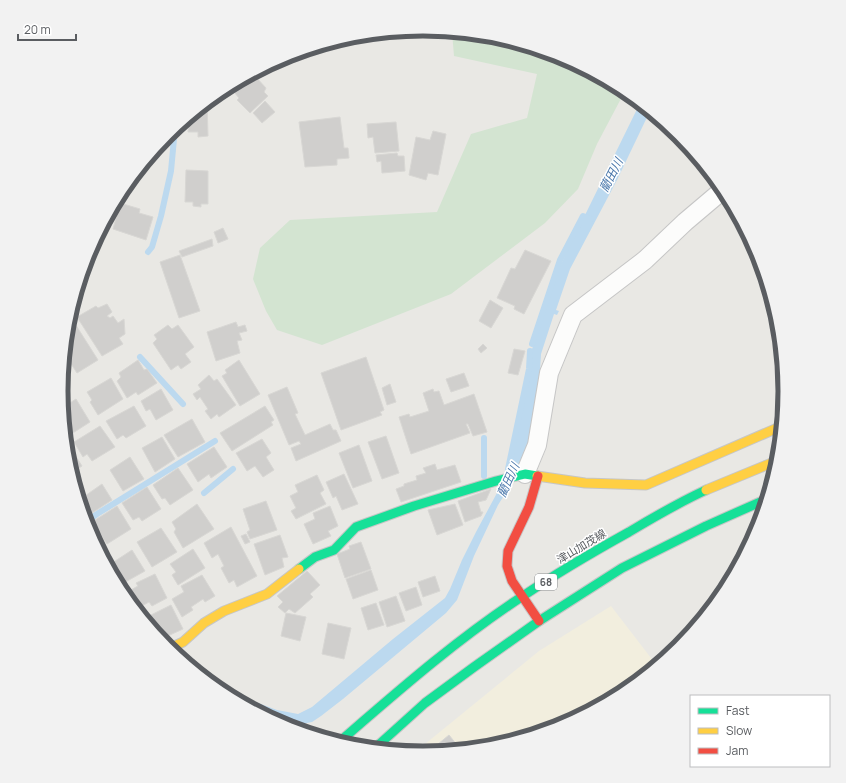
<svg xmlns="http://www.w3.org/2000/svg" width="846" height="783" font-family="Manrope,'Noto Sans JP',sans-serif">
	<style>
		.commercial { fill: #f2eede }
		.green { fill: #d3e4d1 }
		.water { fill: #bcd9ef }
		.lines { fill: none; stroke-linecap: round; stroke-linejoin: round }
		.stream { stroke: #bcd9ef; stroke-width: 6 }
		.building { fill: #d0cfcd; stroke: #d8d7d4 }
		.street-casing { stroke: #c6c6c6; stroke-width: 20 }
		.fast-casing { stroke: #c6c6c6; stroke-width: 11 }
		.slow-casing { stroke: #c6c6c6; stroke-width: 11 }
		.jam-casing { stroke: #c6c6c6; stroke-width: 11 }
		.street { stroke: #fcfcfb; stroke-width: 18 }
		.fast { stroke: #16e098; stroke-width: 9 }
		.slow { stroke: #ffcf43; stroke-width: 9 }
		.jam { stroke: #f24e42; stroke-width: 9 }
		.labels { text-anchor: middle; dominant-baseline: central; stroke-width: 3; stroke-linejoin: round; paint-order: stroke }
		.shield { fill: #fff; stroke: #8c8e90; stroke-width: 1 }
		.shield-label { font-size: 10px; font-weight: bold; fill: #5a5d61 }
		.street-label { font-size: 11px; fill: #5a5d61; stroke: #fff }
		.water-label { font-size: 12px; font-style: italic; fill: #4c79ac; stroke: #fff }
		.rim { fill: none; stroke: #5a5d61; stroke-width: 5 }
	</style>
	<rect width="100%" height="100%" fill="#e9e8e4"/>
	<!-- commercial -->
	<polygon class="commercial" points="611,606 651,658 655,666 624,693 562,726 493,747 423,754 414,753 539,651"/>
	<!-- green -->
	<polygon class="green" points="452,32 494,36 562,57 625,91 597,144 578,189 545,223 451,294 322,345 277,330 266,311 253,279 260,248 290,220 437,212 471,134 527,118 537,74 454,56"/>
	<!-- water -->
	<polygon class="water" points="640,103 650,111 617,180 570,269 556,310 559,311 557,315 554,314 541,354 540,370 544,372 525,462 498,505 474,556 457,600 446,613 343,699 321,716 312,722 292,726 255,711 221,693 218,690 247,699 277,710 298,714 312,707 393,639 445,598 450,589 462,560 476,532 511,467 530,371 531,352 562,262"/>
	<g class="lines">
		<!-- stream -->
		<g class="stream">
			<polyline points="148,252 152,247 161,216 171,171 175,128"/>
			<polyline points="532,344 560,260 583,216 591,219"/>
			<polyline points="140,357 183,404"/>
			<polyline points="508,469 529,369 530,351"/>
			<polyline points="484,476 484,438"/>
			<polyline points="204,493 233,469"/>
			<polyline points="86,522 97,514 215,441"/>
		</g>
	</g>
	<!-- building -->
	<g class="building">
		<polygon points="250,75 254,78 255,76 266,88 264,92 268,96 250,113 237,100 239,98 229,86"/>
		<polygon points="265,101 275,112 262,123 253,113"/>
		<polygon points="207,102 208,136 198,137 198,132 188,132 189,122 192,122 191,115"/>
		<polygon points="340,117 344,148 348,148 349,158 337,159 337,165 305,167 299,122"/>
		<polygon points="396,122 399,151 375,153 373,137 368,138 367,124"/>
		<polygon points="433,131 446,134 438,175 428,173 426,180 409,175 416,137 430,140"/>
		<polygon points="397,153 398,156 404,156 405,171 382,173 381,161 377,162 376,155"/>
		<polygon points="186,170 208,171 208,204 201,204 201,207 193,206 193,202 185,202"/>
		<polygon points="120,203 140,209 139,213 153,217 146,240 113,229"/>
		<polygon points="223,228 228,239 218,243 214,232"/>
		<polygon points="212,239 213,246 182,257 179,251"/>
		<polygon points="525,250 551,261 524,314 514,309 515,306 497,298 511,268 515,269"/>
		<polygon points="180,255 200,311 179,318 160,262"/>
		<polygon points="490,300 503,308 491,328 479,321"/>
		<polygon points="107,304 112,312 107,316 110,318 113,316 118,323 124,319 125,334 119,338 123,344 102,356 77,317 96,306 98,308"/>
		<polygon points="72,319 98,360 77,373 66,356 70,353 66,347 65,348 67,322"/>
		<polygon points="236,322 238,327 245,325 247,331 239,333 242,340 237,341 240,353 216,361 207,332"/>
		<polygon points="168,325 172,329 178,325 194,347 185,354 191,362 181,369 178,365 171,370 153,343 157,339 154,335"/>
		<polygon points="483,344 487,348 481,353 478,349"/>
		<polygon points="514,349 525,351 518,375 508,373"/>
		<polygon points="366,357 384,410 380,412 382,415 341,430 321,373"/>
		<polygon points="138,360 144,370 147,369 157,383 138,395 136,392 127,398 117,381 121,377 119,373"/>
		<polygon points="239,360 260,394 240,406 222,376 227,373 225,370"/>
		<polygon points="63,370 69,380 61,385"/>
		<polygon points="464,373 469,386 451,392 446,379"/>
		<polygon points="209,375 214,381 217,379 236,405 219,417 217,414 211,419 205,411 208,409 200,397 197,400 193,394 201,389 198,385"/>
		<polygon points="111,378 123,399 98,415 90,402 92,400 87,392"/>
		<polygon points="390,384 396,402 387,405 382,388"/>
		<polygon points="287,387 298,413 295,414 305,435 330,424 333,430 336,430 341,441 296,461 291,448 301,444 299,441 289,445 268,395"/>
		<polygon points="161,389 173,410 156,420 150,409 146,411 141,401"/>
		<polygon points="433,389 434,392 439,391 444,405 474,394 487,432 473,436 468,424 466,424 470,433 411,454 399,417 409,414 410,417 429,411 423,393"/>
		<polygon points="76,399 90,422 65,438 62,408"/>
		<polygon points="134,406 146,426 126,438 123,435 117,439 106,421"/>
		<polygon points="265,406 274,420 271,422 273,425 232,451 220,433"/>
		<polygon points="192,419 205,442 178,457 164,435"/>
		<polygon points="100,426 115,447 92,461 87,454 83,457 74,442"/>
		<polygon points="386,436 399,473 382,479 368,442"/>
		<polygon points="162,437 175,459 155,472 142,448"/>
		<polygon points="262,439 271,453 266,457 274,470 263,477 255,466 247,471 236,453"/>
		<polygon points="68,444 82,466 71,473 67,462 66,446"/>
		<polygon points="359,445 372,481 353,488 339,453"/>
		<polygon points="214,447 227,467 211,478 209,474 198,482 187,464"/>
		<polygon points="130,457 144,479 123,491 110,470"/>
		<polygon points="435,464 437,470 455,465 461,482 401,502 396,489 404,486 404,484 417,480 416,476 426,473 423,468"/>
		<polygon points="178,468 193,490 170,505 165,498 162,499 153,485"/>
		<polygon points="344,474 358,504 342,510 336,496 333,498 326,482"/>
		<polygon points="317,475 324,490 320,493 326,504 296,519 291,511 296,508 290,496 298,492 295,485"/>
		<polygon points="102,484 112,500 92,513 82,498"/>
		<polygon points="147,487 161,509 142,521 139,517 133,520 122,503"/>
		<polygon points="491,489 486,500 478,502 481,512 483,512 481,516 465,522 458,501"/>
		<polygon points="266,501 277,530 250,539 247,532 250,530 243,509"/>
		<polygon points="197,504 214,529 183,548 174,532 176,529 172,522"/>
		<polygon points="455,504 463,525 437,535 428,510"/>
		<polygon points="117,506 131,529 107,544 101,536 98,538 89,524"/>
		<polygon points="330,506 338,526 328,531 331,536 313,544 304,524 315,519 313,513"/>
		<polygon points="231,527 257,576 237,587 234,580 229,583 221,568 224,566 218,554 212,558 204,543"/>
		<polygon points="161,528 177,552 152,567 137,542"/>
		<polygon points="246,534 250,542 245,544 241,536"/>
		<polygon points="280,535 288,557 282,558 284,567 265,575 254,544"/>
		<polygon points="361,542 371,569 345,578 337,554 350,549 349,546"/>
		<polygon points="193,549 205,568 178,585 172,575 176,572 170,564"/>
		<polygon points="132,550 145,571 120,585 109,565"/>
		<polygon points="371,570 378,590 353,599 346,579"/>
		<polygon points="307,571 320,585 310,594 313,597 295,613 289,609 285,613 278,607 283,602 277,596"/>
		<polygon points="155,574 167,598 152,606 149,602 140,607 142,610 138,613 130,603 134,601 129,591 138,586 136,583"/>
		<polygon points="202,575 215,596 205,602 203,599 191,607 193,610 182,617 172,599 184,592 181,586"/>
		<polygon points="435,576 440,591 423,597 418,582"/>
		<polygon points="416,587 422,605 406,611 399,593"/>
		<polygon points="396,596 405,621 387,627 379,602"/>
		<polygon points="376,603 384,625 368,630 361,608"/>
		<polygon points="171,605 183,629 161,639 157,632 155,633 150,624 148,625 143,619"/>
		<polygon points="286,613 306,617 300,641 281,636"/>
		<polygon points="328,623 351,628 344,659 322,654"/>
		<polygon points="449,735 461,750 426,754"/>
	</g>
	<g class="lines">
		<!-- street casing -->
		<g class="street-casing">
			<polyline id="street" points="525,474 537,445 549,373 573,315 645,260 685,222 724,189"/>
		</g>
		<!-- fast casing -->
		<g class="fast-casing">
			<g id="fast">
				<polyline points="299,569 315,557 334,550 356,527 414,506 496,481 525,474 537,476"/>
				<path d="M338 743C397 692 457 639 523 596 557 573 593 552 629 532 654 517 680 502 706 490"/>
				<polyline points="374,749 425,703 474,667 539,621 622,568 706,526 767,499"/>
			</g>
		</g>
		<!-- slow casing -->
		<g class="slow-casing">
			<g id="slow">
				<polyline points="537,476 585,483 646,485 782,426"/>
				<polyline points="706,490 779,460"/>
				<polyline points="168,649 183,642 204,623 224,611 267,594 299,569"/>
			</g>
		</g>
		<!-- jam casing -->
		<g class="jam-casing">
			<polyline id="jam" points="538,476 529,507 508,551 507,566 512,581 539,621"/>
		</g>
		<!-- street -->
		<use href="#street" class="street"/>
		<!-- fast -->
		<use href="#fast" class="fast"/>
		<!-- slow -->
		<use href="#slow" class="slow"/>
		<!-- jam -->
		<use href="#jam" class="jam"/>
	</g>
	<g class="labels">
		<!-- shield labels -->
		<rect class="shield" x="535" y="574" width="22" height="16" rx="3"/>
		<g class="shield-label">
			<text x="546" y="582">68</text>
		</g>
		<!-- street labels -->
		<g class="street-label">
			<text transform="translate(581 546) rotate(-31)">津山加茂線</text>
		</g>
		<!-- water labels -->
		<g class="water-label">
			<text transform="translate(611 175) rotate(-63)">藺田川</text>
			<text transform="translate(508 480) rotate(-65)">藺田川</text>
		</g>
	</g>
	<!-- crop -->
	<path d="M0 0H846V783H0ZM68 391a355 355 0 1 1 710 0a355 355 0 1 1-710 0Z" fill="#f2f2f2" fill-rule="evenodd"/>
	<path class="rim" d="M68 391a355 355 0 1 1 710 0a355 355 0 1 1-710 0Z"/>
	<!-- legend -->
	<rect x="690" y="695" width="140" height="72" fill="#ffffff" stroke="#bdbec0"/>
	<rect x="698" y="708" width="20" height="6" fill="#16e098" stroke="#bdbec0"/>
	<text x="726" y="715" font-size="12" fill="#5a5d61">Fast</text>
	<rect x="698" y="728" width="20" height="6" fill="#ffcf43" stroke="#bdbec0"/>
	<text x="726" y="735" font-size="12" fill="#5a5d61">Slow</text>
	<rect x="698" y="748" width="20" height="6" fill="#f24e42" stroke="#bdbec0"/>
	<text x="726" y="755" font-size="12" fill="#5a5d61">Jam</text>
	<!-- scale -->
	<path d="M18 34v6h58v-6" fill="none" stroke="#5a5d61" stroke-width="2"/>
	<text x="24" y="34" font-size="12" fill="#5a5d61" stroke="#ffffff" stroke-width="3" paint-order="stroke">20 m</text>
</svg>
